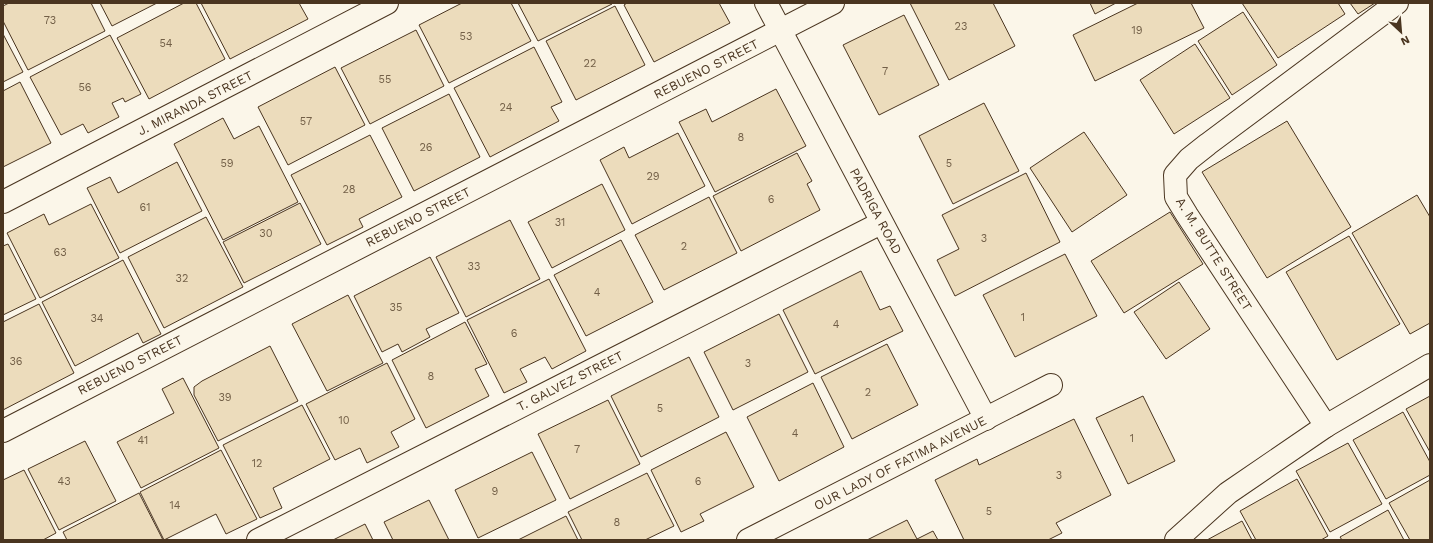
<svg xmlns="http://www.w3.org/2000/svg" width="1433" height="543" font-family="'Work Sans',sans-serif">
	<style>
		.building { fill: #ecdcbc; stroke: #4a3520 }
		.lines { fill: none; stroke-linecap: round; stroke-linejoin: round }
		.street-casing { stroke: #4a3520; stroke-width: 24 }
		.street { stroke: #fbf6e9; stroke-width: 22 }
		.labels { text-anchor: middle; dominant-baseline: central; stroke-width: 3; stroke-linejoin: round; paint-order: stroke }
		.number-label { font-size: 11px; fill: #725f47 }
		.street-label { font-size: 13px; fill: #4a3520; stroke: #fbf6e9 }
	</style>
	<rect width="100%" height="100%" fill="#fbf6e9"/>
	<!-- building -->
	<g class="building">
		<polygon points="9,3 91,3 105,31 28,70 3,21 3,6"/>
		<polygon points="100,3 157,3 112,26"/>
		<polygon points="184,3 196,3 225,59 149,99 117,38"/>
		<polygon points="201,3 299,3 308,19 230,59"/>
		<polygon points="462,3 511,3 531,41 449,83 419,25"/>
		<polygon points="518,3 611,3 612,4 538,41"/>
		<polygon points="627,3 719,3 730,23 654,62 624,5"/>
		<polygon points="910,3 993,3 1015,46 949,80"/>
		<polygon points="1090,3 1116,3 1095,14"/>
		<polygon points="1138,3 1191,3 1204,28 1095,81 1073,35"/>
		<polygon points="1242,3 1338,3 1345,14 1278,58"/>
		<polygon points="1350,3 1375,3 1358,14"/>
		<polygon points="615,6 645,65 576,100 546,41"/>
		<polygon points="1243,12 1277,65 1232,95 1198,41"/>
		<polygon points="904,15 939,85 879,115 843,45"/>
		<polygon points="416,30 444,86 370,124 341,68"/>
		<polygon points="3,34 23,72 3,82"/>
		<polygon points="110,35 141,94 125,102 123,98 112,103 119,117 88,133 83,124 61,135 30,77"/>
		<polygon points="1195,44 1230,98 1174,134 1140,80"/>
		<polygon points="534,47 562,102 551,107 559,121 490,157 454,88"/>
		<polygon points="335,67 365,125 288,165 258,107"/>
		<polygon points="20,82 51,143 3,167 3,91"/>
		<polygon points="776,89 806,146 715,192 679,122 706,109 712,122"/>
		<polygon points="449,94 480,157 414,191 382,128"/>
		<polygon points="984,103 1019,171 953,204 919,136"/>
		<polygon points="223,118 234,139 259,126 298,202 223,240 174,144"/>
		<polygon points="1287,121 1351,227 1267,278 1202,172"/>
		<polygon points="1084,132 1127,195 1072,232 1030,168"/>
		<polygon points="678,133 705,186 632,224 600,160 624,147 629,158"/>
		<polygon points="370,135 402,197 359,219 363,227 327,245 291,175"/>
		<polygon points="797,153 812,181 807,184 820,210 741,251 713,196"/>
		<polygon points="177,162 202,211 120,253 87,188 110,177 118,193"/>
		<polygon points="1026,173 1060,242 955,296 937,260 959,249 942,215"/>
		<polygon points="602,184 625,230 552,268 528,222"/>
		<polygon points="1417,195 1430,217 1430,323 1410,334 1352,233"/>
		<polygon points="709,197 737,253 664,290 635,235"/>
		<polygon points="300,203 321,244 244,283 223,242"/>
		<polygon points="91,204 119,258 40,298 7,233 44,214 49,225"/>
		<polygon points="1170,212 1203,264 1124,313 1091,261"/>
		<polygon points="206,217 243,287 164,328 128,257"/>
		<polygon points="510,220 540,279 466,317 436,257"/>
		<polygon points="1349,236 1400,324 1337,360 1286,272"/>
		<polygon points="621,240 653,302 586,336 554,275"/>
		<polygon points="8,244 36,299 3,315 3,246"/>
		<polygon points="1065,254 1097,316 1015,357 983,295"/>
		<polygon points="430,257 459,313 426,329 430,337 402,352 398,344 382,352 354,296"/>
		<polygon points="123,260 161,334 143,343 138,333 75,366 42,302"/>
		<polygon points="861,271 880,310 890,306 903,331 815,374 783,310"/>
		<polygon points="549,279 586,351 552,369 545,357 520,369 527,382 504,393 467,320"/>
		<polygon points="1179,282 1210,329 1166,359 1134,312"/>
		<polygon points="348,295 383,363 327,391 292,324"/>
		<polygon points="39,304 74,373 3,410 3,322"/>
		<polygon points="779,314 808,372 733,410 704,352"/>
		<polygon points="465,322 487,364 475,369 489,396 426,428 392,360"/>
		<polygon points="887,344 918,405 852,439 821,377"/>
		<polygon points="270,346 298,401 218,441 194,395 194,387 202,381"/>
		<polygon points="689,357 719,417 641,457 611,396"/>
		<polygon points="387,363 415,419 391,432 399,447 367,463 360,448 335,460 306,404"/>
		<polygon points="183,378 219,448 141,488 117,442 174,413 162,389"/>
		<polygon points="813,383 844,447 779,481 747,417"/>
		<polygon points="1143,396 1175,461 1128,484 1096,418"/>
		<polygon points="1430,396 1430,452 1406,409"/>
		<polygon points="608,400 640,464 570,499 538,434"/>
		<polygon points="302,405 330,459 273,488 282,508 260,518 223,445"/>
		<polygon points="1403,412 1430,462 1430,475 1386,499 1353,440"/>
		<polygon points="1074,419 1111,495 1056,523 1062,533 1048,540 964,540 935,480 977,459 979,465"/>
		<polygon points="726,432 754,487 700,514 704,521 681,532 651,470"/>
		<polygon points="85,441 116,501 59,530 28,469"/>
		<polygon points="1348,443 1382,504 1330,532 1296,471"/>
		<polygon points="221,450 257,519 226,534 216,514 164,540 140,492"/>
		<polygon points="532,452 556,500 478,538 455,490"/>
		<polygon points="24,470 56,533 43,540 3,540 3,480"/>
		<polygon points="647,473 674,526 645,540 582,540 568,512"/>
		<polygon points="1297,479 1328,536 1321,540 1256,540 1240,511"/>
		<polygon points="1430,480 1430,540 1410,540 1389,503"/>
		<polygon points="139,493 163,540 67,540 63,532"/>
		<polygon points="429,500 449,540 393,540 384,522"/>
		<polygon points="1388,510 1404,540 1342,540 1340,537"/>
		<polygon points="566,516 578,540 518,540"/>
		<polygon points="907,520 917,539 933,531 938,540 867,540"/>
		<polygon points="1242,521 1252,540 1207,540"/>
		<polygon points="365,524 373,540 333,540"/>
	</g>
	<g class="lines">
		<!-- street casing -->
		<g class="street-casing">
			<g id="street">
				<polyline points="766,3 986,419"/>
				<polyline points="3,202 387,3"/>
				<polyline points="1326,426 1187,215 1176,197 1175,175 1189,159 1208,144 1397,3"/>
				<polyline points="3,431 833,3"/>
				<polyline points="258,540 881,223"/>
				<polyline points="748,540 1051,385"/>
				<polyline points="1176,540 1228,493 1326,426 1430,365"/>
			</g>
		</g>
		<!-- street -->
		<use href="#street" class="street"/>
	</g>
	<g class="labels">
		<!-- number labels -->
		<g class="number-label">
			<text x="50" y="20">73</text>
			<text x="961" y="26">23</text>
			<text x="1137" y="30">19</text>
			<text x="466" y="36">53</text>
			<text x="166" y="43">54</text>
			<text x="590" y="63">22</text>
			<text x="885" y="71">7</text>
			<text x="385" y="79">55</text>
			<text x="85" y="87">56</text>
			<text x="506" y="107">24</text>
			<text x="306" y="121">57</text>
			<text x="741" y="137">8</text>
			<text x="426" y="147">26</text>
			<text x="227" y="163">59</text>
			<text x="949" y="163">5</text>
			<text x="653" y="176">29</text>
			<text x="349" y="189">28</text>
			<text x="771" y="199">6</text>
			<text x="145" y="207">61</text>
			<text x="560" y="222">31</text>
			<text x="266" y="233">30</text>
			<text x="984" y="238">3</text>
			<text x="684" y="246">2</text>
			<text x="60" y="252">63</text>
			<text x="474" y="266">33</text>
			<text x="182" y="278">32</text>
			<text x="597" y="292">4</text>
			<text x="396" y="307">35</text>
			<text x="1023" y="317">1</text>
			<text x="97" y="318">34</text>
			<text x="836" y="324">4</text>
			<text x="514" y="333">6</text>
			<text x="16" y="361">36</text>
			<text x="748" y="363">3</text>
			<text x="431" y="376">8</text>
			<text x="868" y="392">2</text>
			<text x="225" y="397">39</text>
			<text x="660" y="408">5</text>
			<text x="344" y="420">10</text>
			<text x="795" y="433">4</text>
			<text x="1132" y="438">1</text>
			<text x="143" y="440">41</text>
			<text x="577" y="449">7</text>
			<text x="257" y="463">12</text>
			<text x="1059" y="475">3</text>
			<text x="64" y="481">43</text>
			<text x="698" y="481">6</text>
			<text x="495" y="491">9</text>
			<text x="175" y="505">14</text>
			<text x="989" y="511">5</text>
			<text x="617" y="522">8</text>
		</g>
		<!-- street labels -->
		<g class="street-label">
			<text transform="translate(706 69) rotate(-27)">REBUENO STREET</text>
			<text transform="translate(195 103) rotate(-27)">J. MIRANDA STREET</text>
			<text transform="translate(876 211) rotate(62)">PADRIGA ROAD</text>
			<text transform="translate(418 217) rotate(-27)">REBUENO STREET</text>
			<text transform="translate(1214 254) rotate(58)">A. M. BUTTE STREET</text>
			<text transform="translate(130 365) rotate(-27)">REBUENO STREET</text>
			<text transform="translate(570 381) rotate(-27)">T. GALVEZ STREET</text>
			<text transform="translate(900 463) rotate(-27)">OUR LADY OF FATIMA AVENUE</text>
		</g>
	</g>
	<!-- border -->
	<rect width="1433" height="543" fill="none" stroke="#4a3520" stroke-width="8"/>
	<!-- north arrow -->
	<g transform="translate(1401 32) rotate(154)" stroke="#fbf6e9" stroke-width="3" paint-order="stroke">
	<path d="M0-3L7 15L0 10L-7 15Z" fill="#4a3520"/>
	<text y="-6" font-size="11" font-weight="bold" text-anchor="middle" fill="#4a3520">N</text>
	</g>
</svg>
